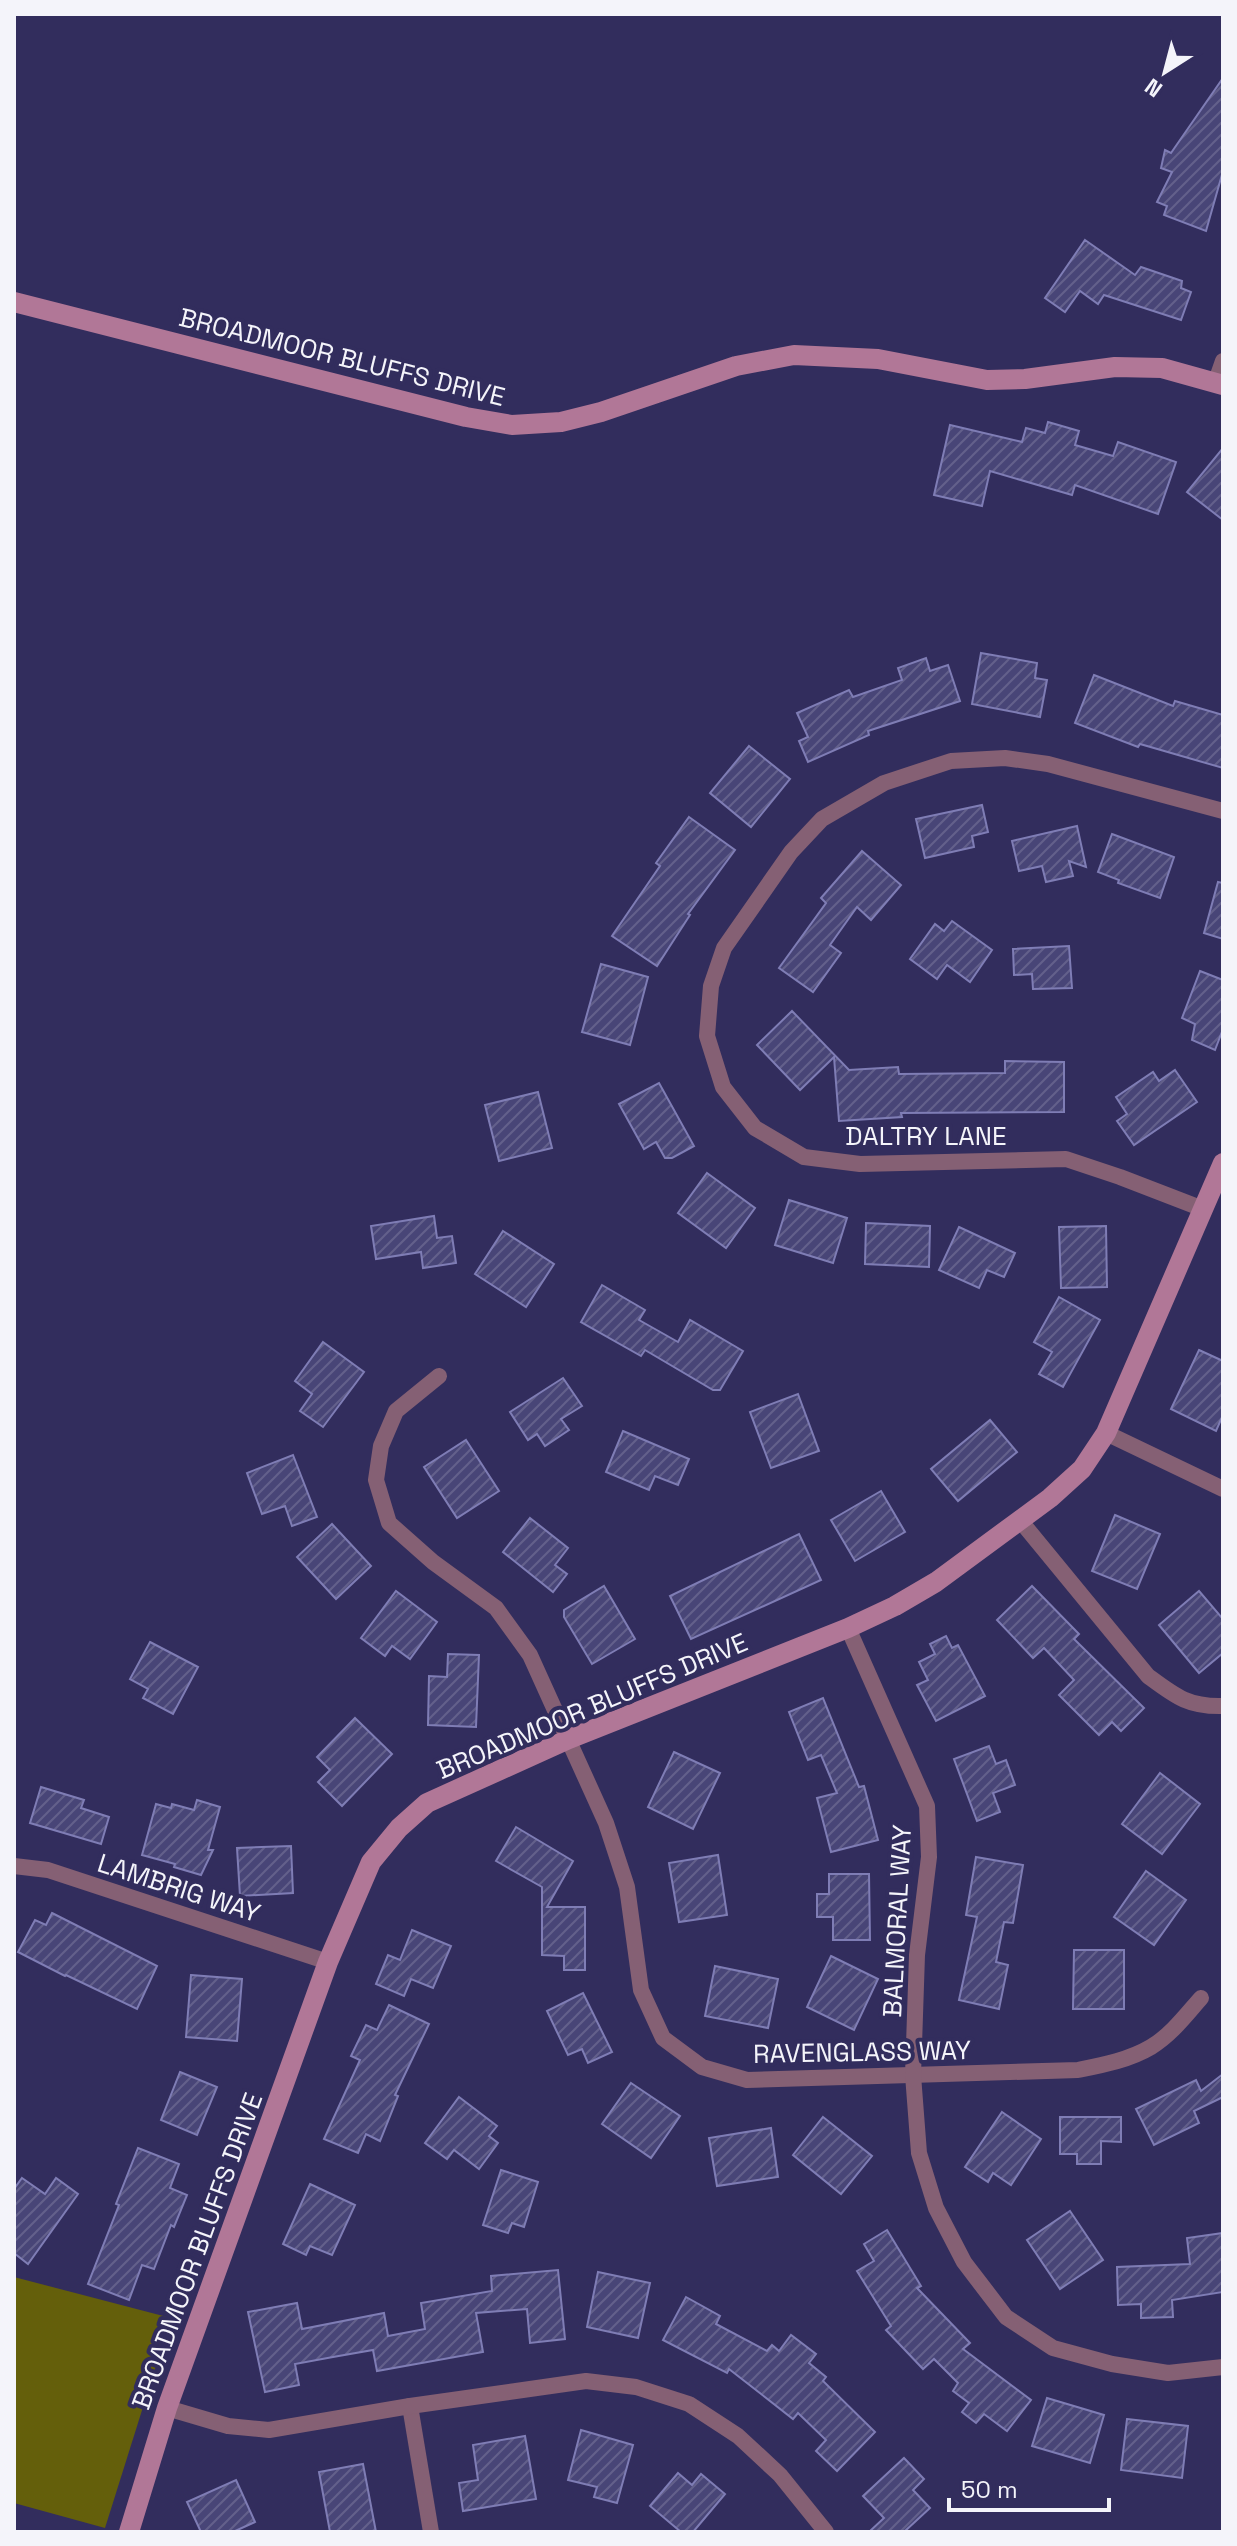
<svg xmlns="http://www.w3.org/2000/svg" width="1237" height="2546" font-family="'Space Grotesk',sans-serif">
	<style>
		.green { fill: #645f0b }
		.building { fill: url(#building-hatch); stroke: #7f7db5; stroke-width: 2 }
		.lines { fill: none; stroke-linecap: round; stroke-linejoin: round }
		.street { stroke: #856074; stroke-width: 16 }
		.secondary { stroke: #b17797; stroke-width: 20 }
		.labels { text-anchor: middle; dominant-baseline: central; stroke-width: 8; stroke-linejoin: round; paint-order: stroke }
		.street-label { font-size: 26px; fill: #f4f4fa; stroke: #322d5d }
	</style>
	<defs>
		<pattern id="building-hatch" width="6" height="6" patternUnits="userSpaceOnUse" patternTransform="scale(2)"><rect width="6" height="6" fill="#484577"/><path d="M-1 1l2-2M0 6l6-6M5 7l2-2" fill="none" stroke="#63608b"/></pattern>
	</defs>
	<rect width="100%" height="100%" fill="#322d5d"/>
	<!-- green -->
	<polygon class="green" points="14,2277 171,2318 105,2528 14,2503"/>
	<!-- building -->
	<g class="building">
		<polygon points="1223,78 1223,171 1206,231 1164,215 1167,206 1157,202 1172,172 1161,168 1165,150 1171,153"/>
		<polygon points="1085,240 1135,275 1141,267 1182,281 1181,288 1191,292 1181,320 1104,295 1098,304 1080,291 1065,312 1045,298"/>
		<polygon points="1048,422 1079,431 1075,445 1113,456 1118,442 1176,462 1158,514 1075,485 1072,495 990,471 982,506 934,495 950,425 1022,442 1026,428 1045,433"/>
		<polygon points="1223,448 1223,520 1187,492"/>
		<polygon points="981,653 1037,663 1035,678 1047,680 1040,717 972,704"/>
		<polygon points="926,658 930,671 948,665 960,701 868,731 869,735 808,762 799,741 808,737 797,713 849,690 853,697 902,680 898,668"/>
		<polygon points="1094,675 1173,706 1175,701 1223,715 1223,768 1140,744 1138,747 1075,723"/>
		<polygon points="749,746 790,779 751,827 710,793"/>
		<polygon points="982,805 988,832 972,836 974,847 925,858 916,819"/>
		<polygon points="689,817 735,850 688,914 690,915 657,966 612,936 660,866 656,863"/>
		<polygon points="1077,826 1086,867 1069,861 1073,876 1046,882 1042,866 1019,871 1012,841"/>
		<polygon points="1112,834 1174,857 1160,898 1118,883 1119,880 1098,872"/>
		<polygon points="862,851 901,885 871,920 857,907 830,945 841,953 813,992 779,968 826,903 821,898"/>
		<polygon points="1218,882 1223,883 1223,939 1204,933"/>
		<polygon points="952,921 992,950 970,982 947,965 937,979 910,959 935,924 944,931"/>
		<polygon points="1069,946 1072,988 1033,989 1032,974 1014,975 1013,949"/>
		<polygon points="601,964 648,977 630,1045 582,1032"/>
		<polygon points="1200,971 1223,980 1223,1029 1215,1050 1192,1040 1195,1024 1182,1018"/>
		<polygon points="792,1011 849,1070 898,1067 899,1074 1005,1073 1005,1061 1064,1062 1064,1112 901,1113 902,1117 839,1121 834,1057 800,1090 757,1045"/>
		<polygon points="1175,1070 1197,1102 1134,1145 1117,1121 1127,1114 1116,1097 1153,1072 1159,1081"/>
		<polygon points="659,1083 694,1146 672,1158 665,1158 656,1142 644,1149 619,1104"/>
		<polygon points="538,1092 552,1148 499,1161 485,1105"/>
		<polygon points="707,1173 755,1208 726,1248 678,1213"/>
		<polygon points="789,1200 847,1218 833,1263 775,1245"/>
		<polygon points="434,1216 437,1238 452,1236 456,1263 423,1268 421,1252 376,1259 371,1226"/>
		<polygon points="866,1223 930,1226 929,1267 865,1264"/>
		<polygon points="1106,1226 1107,1287 1061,1288 1059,1227"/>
		<polygon points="959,1227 1015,1253 1004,1277 987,1270 979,1288 939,1270"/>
		<polygon points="503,1231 554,1264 526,1307 475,1274"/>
		<polygon points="602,1285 645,1310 639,1320 678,1342 690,1320 743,1351 720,1390 713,1390 645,1350 641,1356 581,1322"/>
		<polygon points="1059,1297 1100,1320 1063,1387 1039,1374 1052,1352 1034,1342"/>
		<polygon points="323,1342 364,1372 323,1427 300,1411 312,1394 295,1381"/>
		<polygon points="1199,1350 1223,1361 1223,1415 1216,1431 1171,1409"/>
		<polygon points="563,1378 582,1406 561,1419 569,1430 545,1446 537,1434 528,1440 510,1412"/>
		<polygon points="798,1394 819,1451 771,1468 750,1412"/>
		<polygon points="990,1420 1017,1452 958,1501 931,1469"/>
		<polygon points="623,1431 689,1459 678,1485 655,1476 649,1490 606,1472"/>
		<polygon points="466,1440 499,1491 457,1518 424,1467"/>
		<polygon points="293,1455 317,1517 292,1526 285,1506 262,1514 247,1473"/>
		<polygon points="881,1491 905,1532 855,1561 831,1520"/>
		<polygon points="1115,1515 1160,1534 1137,1589 1092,1571"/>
		<polygon points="530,1518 568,1548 555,1565 567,1574 553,1592 503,1552"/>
		<polygon points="332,1524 371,1566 336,1599 297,1557"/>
		<polygon points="799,1534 821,1580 691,1639 670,1596"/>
		<polygon points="604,1586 635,1639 592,1664 564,1617 564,1610"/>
		<polygon points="1032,1586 1079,1634 1074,1639 1144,1708 1121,1731 1112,1722 1099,1735 1059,1695 1074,1680 1044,1648 1033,1658 997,1620"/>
		<polygon points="396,1591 437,1622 410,1659 392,1646 385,1656 361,1638"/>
		<polygon points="1199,1591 1223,1619 1223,1653 1199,1673 1159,1625"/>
		<polygon points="946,1636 952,1648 958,1645 985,1696 936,1721 917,1685 928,1680 919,1662 935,1654 930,1644"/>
		<polygon points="150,1642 198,1667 173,1714 143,1698 148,1689 130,1679"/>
		<polygon points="448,1654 479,1655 476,1727 428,1725 429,1676 447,1677"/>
		<polygon points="823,1698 859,1787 864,1786 878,1840 831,1852 817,1798 837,1793 821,1755 808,1760 789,1712"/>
		<polygon points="355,1718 392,1754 342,1806 318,1782 330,1770 317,1757"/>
		<polygon points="989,1746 996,1764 1006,1760 1015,1785 993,1793 1000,1812 977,1821 954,1759"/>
		<polygon points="674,1752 720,1773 693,1829 648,1807"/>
		<polygon points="1160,1773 1200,1804 1162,1854 1122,1824"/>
		<polygon points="41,1787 84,1800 81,1808 109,1817 101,1844 30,1823"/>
		<polygon points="197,1800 220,1807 208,1850 213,1850 201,1875 174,1867 175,1864 142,1855 156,1804 171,1808 172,1804 194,1810"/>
		<polygon points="516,1827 573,1861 547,1907 585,1907 585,1970 564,1970 564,1956 542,1955 542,1887 496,1861"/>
		<polygon points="291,1846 293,1893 240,1896 237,1848"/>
		<polygon points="718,1855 727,1915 679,1922 669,1863"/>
		<polygon points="976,1857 1023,1865 1013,1923 1004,1922 996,1962 1008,1965 999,2009 959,2000 977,1917 966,1915"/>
		<polygon points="1146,1871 1186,1900 1154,1945 1114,1917"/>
		<polygon points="829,1874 869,1874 870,1940 833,1940 833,1917 817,1917 817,1894 829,1894"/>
		<polygon points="52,1913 157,1966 137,2009 66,1975 65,1976 18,1952 35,1920 46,1925"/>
		<polygon points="412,1930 451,1946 433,1988 411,1979 404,1996 376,1984 388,1955 400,1960"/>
		<polygon points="1074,1950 1124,1950 1124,2009 1073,2009"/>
		<polygon points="831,1956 878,1979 854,2030 807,2007"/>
		<polygon points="715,1966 778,1979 768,2028 705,2016"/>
		<polygon points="191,1975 242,1979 237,2041 186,2037"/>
		<polygon points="583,1993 612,2052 588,2063 582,2049 568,2055 547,2011"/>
		<polygon points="389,2005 429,2024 395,2095 398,2096 380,2141 366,2134 358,2153 324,2139 360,2060 351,2056 366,2025 377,2030"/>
		<polygon points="180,2072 217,2087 197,2135 161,2120"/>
		<polygon points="1223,2074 1223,2097 1194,2111 1199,2123 1154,2145 1136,2109 1196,2080 1201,2091"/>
		<polygon points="631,2083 680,2116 651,2158 602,2124"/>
		<polygon points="459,2097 497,2126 489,2136 498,2143 479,2169 454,2150 447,2159 425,2143"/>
		<polygon points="1002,2112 1041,2139 1011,2185 993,2173 988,2182 965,2167"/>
		<polygon points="823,2117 872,2156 841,2194 793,2155"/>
		<polygon points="1060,2117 1121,2117 1121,2142 1101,2141 1101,2164 1077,2164 1077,2154 1060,2154"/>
		<polygon points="771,2128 778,2177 717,2186 709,2138"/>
		<polygon points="138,2148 179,2164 170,2188 187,2195 174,2227 171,2225 154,2269 142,2265 129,2300 88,2284 119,2205 116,2204"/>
		<polygon points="501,2170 538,2182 524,2227 512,2223 508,2233 483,2225"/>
		<polygon points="22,2178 45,2194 56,2178 78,2194 28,2264 14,2253 14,2189"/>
		<polygon points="310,2184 355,2205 332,2255 310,2246 306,2255 283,2244"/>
		<polygon points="1070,2211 1103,2260 1060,2289 1027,2240"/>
		<polygon points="887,2230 921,2286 917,2288 970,2343 963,2349 1031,2400 1007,2431 984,2414 976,2423 962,2412 969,2403 953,2391 958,2383 934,2359 923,2369 886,2330 891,2326 857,2271 874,2261 864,2244"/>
		<polygon points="1223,2233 1223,2292 1172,2300 1173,2317 1141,2318 1141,2304 1118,2305 1117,2267 1190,2264 1187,2238"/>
		<polygon points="558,2270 565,2339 530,2343 527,2309 476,2313 483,2352 377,2371 373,2350 333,2357 295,2364 299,2385 265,2392 248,2312 297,2303 302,2329 384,2313 388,2336 425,2329 421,2303 492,2291 491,2276"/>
		<polygon points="598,2272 650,2283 638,2338 587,2327"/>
		<polygon points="686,2297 720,2316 716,2324 767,2351 772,2345 779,2351 791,2335 816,2354 809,2363 826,2377 823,2381 875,2432 837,2471 816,2451 826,2440 798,2413 793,2419 729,2369 727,2373 663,2340"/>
		<polygon points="1047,2398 1104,2415 1090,2463 1032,2446"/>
		<polygon points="1127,2419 1188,2426 1182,2478 1121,2470"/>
		<polygon points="581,2430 633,2445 617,2503 594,2497 597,2487 568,2480"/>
		<polygon points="525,2436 536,2499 463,2511 459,2483 478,2480 473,2445"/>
		<polygon points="904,2458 924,2479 913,2490 930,2508 904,2532 869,2532 884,2518 863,2496"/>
		<polygon points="363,2464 376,2532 330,2532 319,2472"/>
		<polygon points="678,2473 692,2485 701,2474 725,2494 693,2532 681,2532 650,2506"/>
		<polygon points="236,2480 255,2522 233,2532 201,2532 187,2502"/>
	</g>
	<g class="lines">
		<!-- street -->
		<g class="street">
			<polyline points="1216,381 1223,361"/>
			<polyline points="1203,1209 1120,1177 1066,1159 860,1164 804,1157 755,1128 723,1087 707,1036 711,986 724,948 791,852 822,819 884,783 951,761 1005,758 1048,764 1223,811"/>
			<path d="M439 1376 396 1411 381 1446 376 1480 389 1523 433 1562 496 1608 530 1655 606 1823 627 1887 641 1990 663 2038 702 2067 747 2080 1078 2070C1103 2065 1129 2060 1151 2047 1171 2035 1186 2015 1201 1998"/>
			<polyline points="1106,1433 1223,1489"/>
			<path d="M1019 1519 1148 1676C1175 1696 1188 1707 1223 1706"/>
			<polyline points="848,1628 927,1806 929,1857 917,1955 913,2075 919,2153 936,2208 964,2262 1006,2317 1053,2348 1112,2364 1168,2373 1223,2367"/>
			<polyline points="14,1866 48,1870 328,1962"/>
			<polyline points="410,2406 431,2532"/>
			<polyline points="167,2408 228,2426 269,2430 410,2406 586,2381 636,2387 689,2404 738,2436 780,2475 826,2532"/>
		</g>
		<!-- secondary -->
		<g class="secondary">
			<polyline points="14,302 466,417 512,425 561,422 601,412 736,366 794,355 878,359 987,380 1025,379 1115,367 1162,368 1223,385"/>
			<polyline points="129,2532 167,2408 328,1962 371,1862 399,1828 427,1803 569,1739 848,1628 895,1606 936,1582 1050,1498 1082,1469 1106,1433 1223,1163"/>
		</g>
	</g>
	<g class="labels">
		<!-- street labels -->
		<g class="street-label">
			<text transform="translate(342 357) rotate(14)">BROADMOOR BLUFFS DRIVE</text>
			<text x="926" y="1136">DALTRY LANE</text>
			<text transform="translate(592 1706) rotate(-23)">BROADMOOR BLUFFS DRIVE</text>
			<text transform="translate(179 1888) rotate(18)">LAMBRIG WAY</text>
			<text transform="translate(897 1921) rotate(-87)">BALMORAL WAY</text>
			<text transform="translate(862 2052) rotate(-1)">RAVENGLASS WAY</text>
			<text transform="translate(197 2251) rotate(-70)">BROADMOOR BLUFFS DRIVE</text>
		</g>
	</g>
	<!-- border -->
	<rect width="1237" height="2546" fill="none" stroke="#f4f4fa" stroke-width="32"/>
	<!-- north arrow -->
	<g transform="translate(1165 72) rotate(216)" stroke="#322d5d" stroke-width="6" paint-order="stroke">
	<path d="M0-6L14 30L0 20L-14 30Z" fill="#f4f4fa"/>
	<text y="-12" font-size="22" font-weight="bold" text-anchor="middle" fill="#f4f4fa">N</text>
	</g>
	<!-- scale -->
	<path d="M949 2498v12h160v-12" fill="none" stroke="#f4f4fa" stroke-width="4"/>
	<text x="961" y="2498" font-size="24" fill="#f4f4fa" stroke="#322d5d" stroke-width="6" paint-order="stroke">50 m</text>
</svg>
